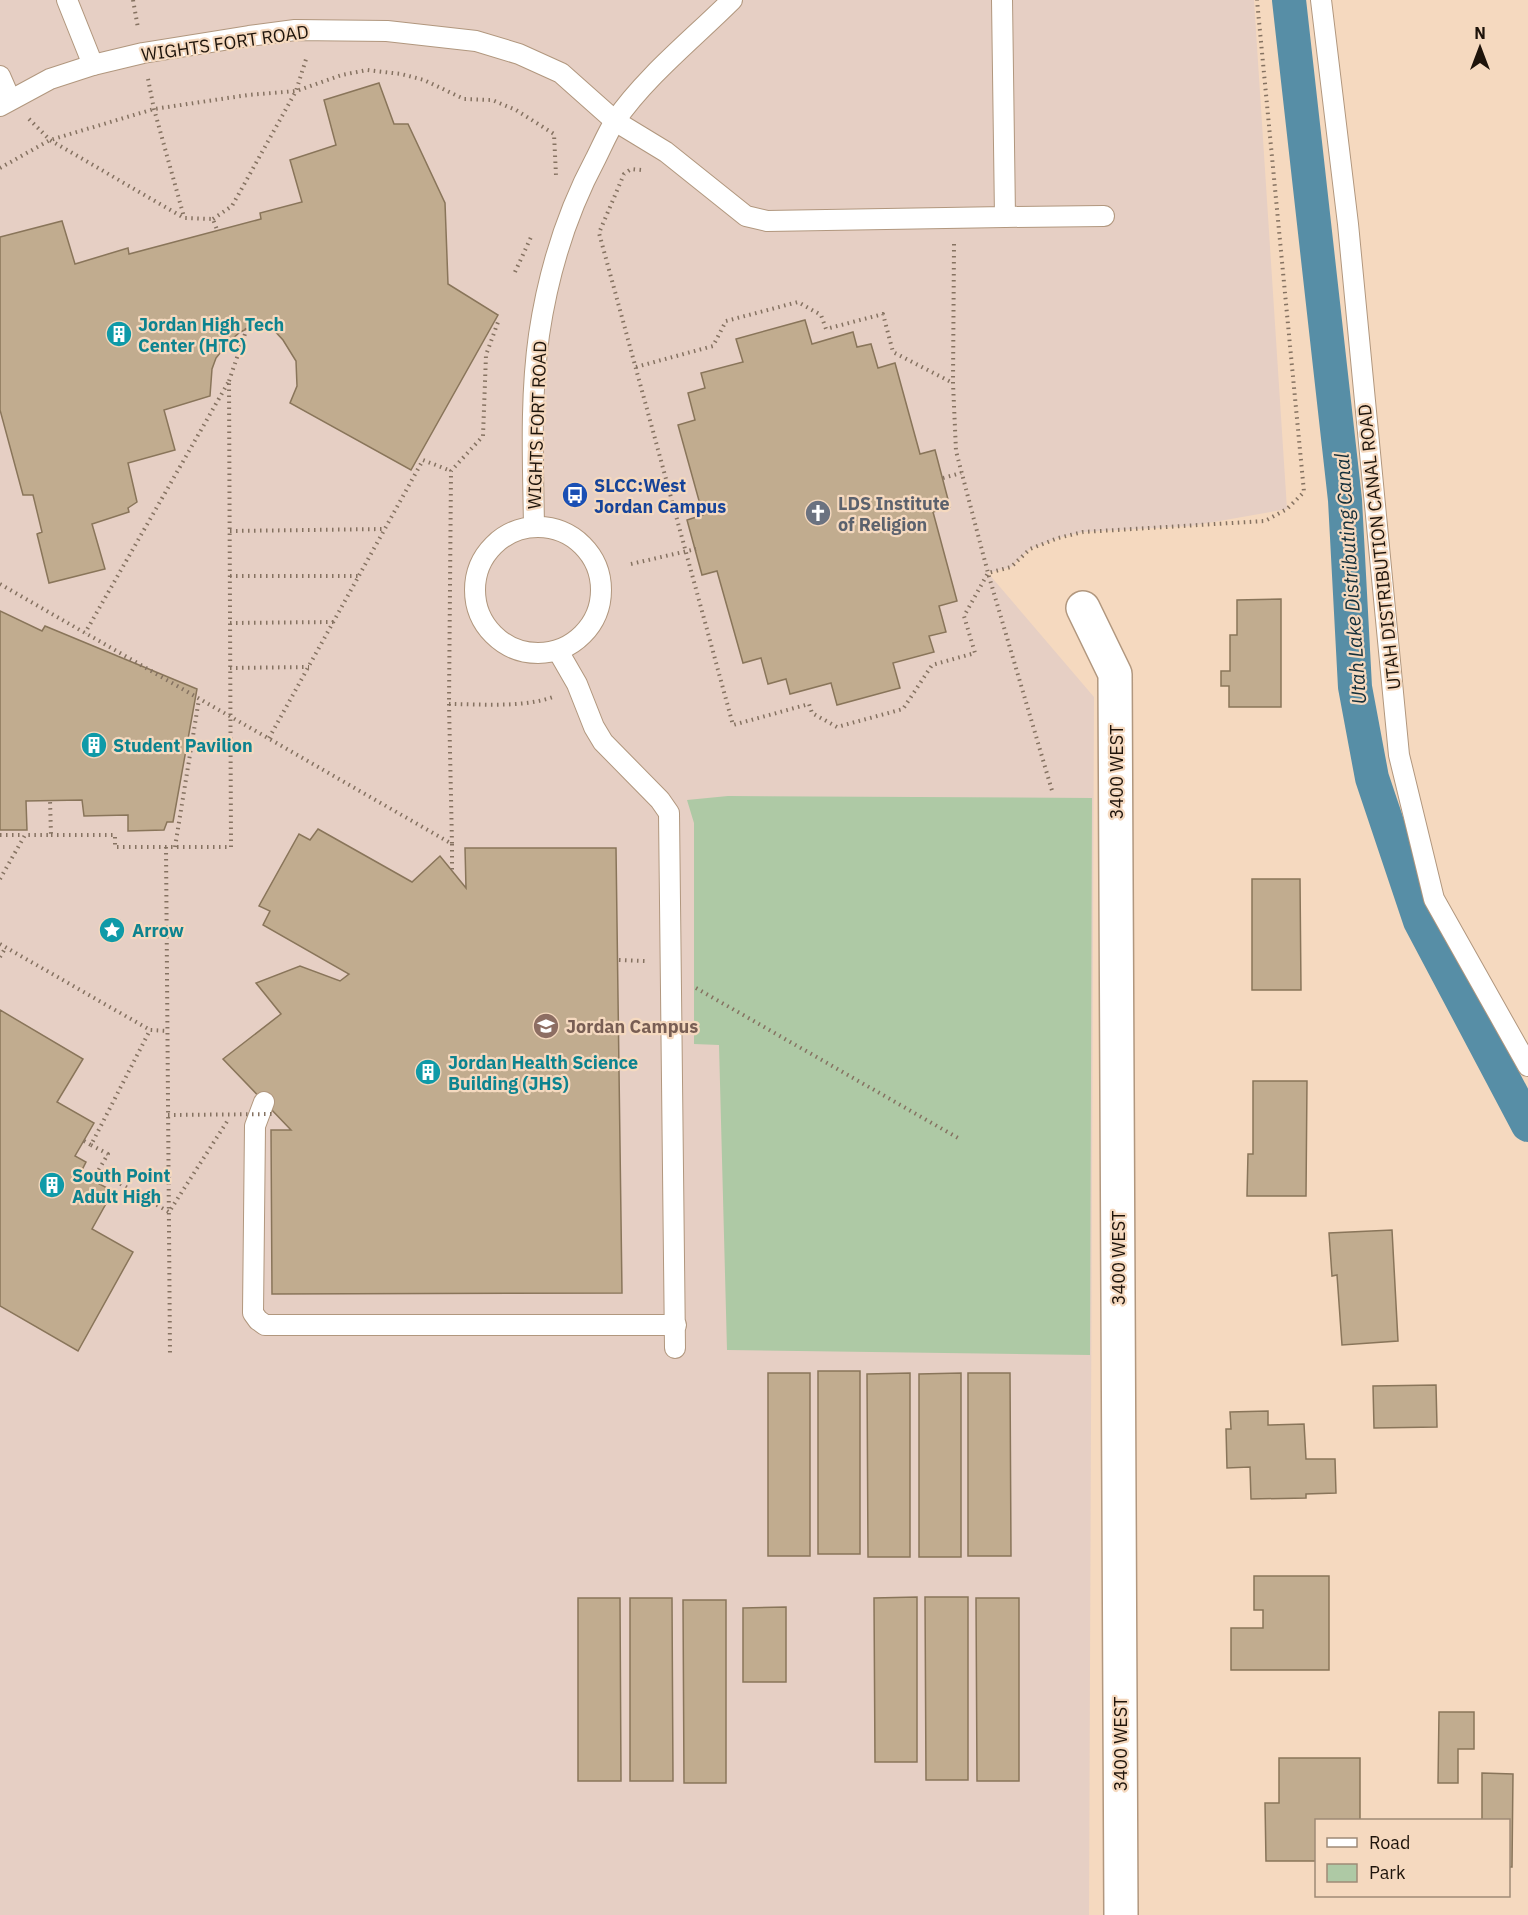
<svg xmlns="http://www.w3.org/2000/svg" width="1528" height="1915" font-family="'IBM Plex Sans',sans-serif">
	<style>
		.education { fill: #e6cfc4 }
		.green { fill: #aec9a5 }
		.lines { fill: none; stroke-linecap: round; stroke-linejoin: round }
		.canal { stroke: #578ea6; stroke-width: 34 }
		.building { fill: #c1ac8f; stroke: #89755a; stroke-width: 1.5 }
		.lane-casing { stroke: #b1977e; stroke-width: 22 }
		.street-casing { stroke: #b1977e; stroke-width: 36 }
		.path { stroke: #857261; stroke-width: 4; stroke-dasharray: 1.5 4.5; stroke-linecap: butt }
		.lane { stroke: #fff; stroke-width: 20 }
		.street { stroke: #fff; stroke-width: 33 }
		.path-bridge { stroke: #857261; stroke-width: 4; stroke-dasharray: 1.5 4.5; stroke-linecap: butt }
		.labels { text-anchor: middle; dominant-baseline: central; stroke-width: 4.5; stroke-linejoin: round; paint-order: stroke }
		.street-label { font-size: 18px; fill: #1e140b; stroke: #f5d9bf }
		.culture-label { font-size: 18px; font-weight: bold; fill: #0d838f; stroke: #f5d9bf; text-anchor: start }
		.transit-label { font-size: 18px; font-weight: bold; fill: #164399; stroke: #f5d9bf; text-anchor: start }
		.worship-label { font-size: 18px; font-weight: bold; fill: #5b616d; stroke: #f5d9bf; text-anchor: start }
		.education-label { font-size: 18px; font-weight: bold; fill: #785e54; stroke: #f5d9bf; text-anchor: start }
		.water-label { font-size: 20px; font-style: italic; fill: #132e39; stroke: #f5d9bf }
	</style>
	<rect width="100%" height="100%" fill="#f5d9bf"/>
	<!-- education -->
	<polygon class="education" points="0,0 1254,0 1287,509 1191,526 1083,532 1058,538 1030,549 1011,567 988,573 1094,697 1089,1915 0,1915"/>
	<!-- green -->
	<polygon class="green" points="728,796 1092,798 1090,1355 727,1350 719,1045 694,1044 694,823 687,800"/>
	<g class="lines">
		<!-- canal -->
		<polyline class="canal" points="1289,0 1345,500 1355,687 1372,778 1420,921 1528,1125"/>
	</g>
	<!-- building -->
	<g class="building">
		<polygon points="379,83 394,124 408,124 445,203 448,284 498,315 411,470 290,403 297,386 296,361 283,340 270,326 254,326 240,332 229,342 216,358 212,369 210,396 164,410 175,450 128,463 137,502 128,508 129,512 92,524 105,569 49,583 37,534 42,532 33,495 23,495 0,410 0,237 62,221 75,264 128,248 129,254 261,219 260,213 302,202 290,160 336,145 324,100"/>
		<polygon points="805,320 812,344 853,332 857,347 871,344 878,368 895,363 920,454 935,450 950,507 933,512 957,601 939,606 946,632 929,636 934,652 893,663 900,688 837,705 831,683 790,694 786,679 768,684 761,658 743,663 717,571 702,575 687,520 703,515 678,425 695,420 688,393 705,388 701,373 743,362 736,339"/>
		<polygon points="1281,599 1281,707 1229,707 1229,686 1221,686 1221,671 1230,671 1230,635 1237,635 1237,600"/>
		<polygon points="0,611 42,631 45,626 197,689 173,822 167,822 164,830 128,831 128,815 84,816 82,800 26,801 27,830 0,830"/>
		<polygon points="318,829 412,882 440,856 466,888 465,848 616,848 622,1293 272,1294 271,1130 291,1130 223,1059 281,1014 256,983 300,966 340,981 349,974 263,925 270,911 259,906 299,834 310,840"/>
		<polygon points="1252,879 1300,879 1301,990 1252,990"/>
		<polygon points="0,1010 83,1059 57,1102 94,1123 75,1156 86,1162 80,1174 113,1191 92,1229 133,1252 78,1351 0,1306"/>
		<polygon points="1253,1081 1307,1081 1306,1196 1247,1196 1248,1154 1253,1154"/>
		<polygon points="1392,1230 1398,1341 1342,1345 1337,1275 1332,1276 1329,1233"/>
		<rect x="818" y="1371" width="42" height="183"/>
		<rect x="768" y="1373" width="42" height="183"/>
		<polygon points="910,1373 910,1557 868,1557 867,1374"/>
		<polygon points="961,1373 961,1557 919,1557 919,1374"/>
		<polygon points="968,1373 1010,1373 1011,1556 968,1556"/>
		<polygon points="1436,1385 1437,1427 1374,1428 1373,1386"/>
		<polygon points="1268,1411 1268,1425 1304,1424 1306,1459 1335,1459 1336,1493 1306,1494 1306,1498 1251,1499 1250,1467 1227,1468 1226,1429 1231,1429 1230,1412"/>
		<polygon points="1254,1576 1329,1576 1329,1670 1231,1670 1231,1628 1263,1628 1263,1610 1254,1610"/>
		<polygon points="917,1597 917,1762 875,1762 874,1598"/>
		<polygon points="925,1597 968,1597 968,1780 926,1780"/>
		<polygon points="578,1598 620,1598 621,1781 578,1781"/>
		<polygon points="630,1598 672,1598 673,1781 630,1781"/>
		<polygon points="976,1598 1019,1598 1019,1781 977,1781"/>
		<polygon points="683,1600 726,1600 726,1783 684,1783"/>
		<polygon points="786,1607 786,1682 743,1682 743,1608"/>
		<polygon points="1439,1712 1474,1712 1474,1749 1458,1749 1458,1783 1438,1783"/>
		<polygon points="1279,1758 1360,1758 1360,1820 1316,1820 1316,1861 1266,1861 1265,1803 1279,1803"/>
		<polygon points="1482,1773 1513,1774 1512,1867 1508,1867 1508,1820 1482,1820"/>
	</g>
	<g class="lines">
		<!-- lane casing -->
		<g class="lane-casing">
			<g id="lane">
				<polyline points="67,0 93,65"/>
				<polyline points="1321,0 1348,224 1399,755 1434,899 1528,1066"/>
				<polyline points="0,76 10,99"/>
				<polyline points="0,106 50,79 93,65 143,53 249,36 295,30 387,31 476,41 519,54 561,73 615,121 666,152 746,216 767,221 1005,217 1002,0"/>
				<polyline points="1005,217 1104,216"/>
				<path d="M534 526C533 463 530 398 539 335 548 274 567 212 596 158 602 146 608 132 615 121 646 76 694 38 732 0"/>
				<circle cx="538" cy="590" r="63"/>
				<polyline points="558,651 577,684 594,727 603,742 660,800 669,813 675,1348"/>
				<polyline points="264,1102 255,1126 253,1313 258,1320 265,1325 676,1325"/>
			</g>
		</g>
		<!-- street casing -->
		<g class="street-casing">
			<polyline id="street" points="1083,608 1115,674 1121,1915"/>
		</g>
		<!-- path -->
		<g class="path">
			<polyline points="133,0 138,28"/>
			<polyline points="148,79 154,109 184,217"/>
			<polyline points="29,119 50,140 184,218 213,219 217,230"/>
			<polyline points="0,168 50,140 154,109 248,95 296,91 342,75 367,70 401,74 424,80 464,99 492,100 516,110 554,134 556,175"/>
			<polyline points="641,170 631,169 624,174 599,233 733,725 809,704 812,713 837,727 903,709 932,665 975,653 964,616 988,573 1011,567 1030,549 1058,538 1083,532 1265,521 1287,509 1304,492 1257,0"/>
			<polyline points="213,219 232,206 296,91 307,56"/>
			<polyline points="954,244 953,383 956,451 988,573 1053,794"/>
			<polyline points="515,272 532,235"/>
			<polyline points="636,367 713,346 726,321 798,302 821,315 826,329 883,314 893,352 953,383"/>
			<polyline points="229,381 247,328"/>
			<polyline points="943,478 961,473"/>
			<polyline points="230,531 385,529"/>
			<polyline points="631,564 696,549"/>
			<polyline points="230,576 359,576"/>
			<polyline points="0,584 452,844 449,704 451,471 483,436 486,355 498,322"/>
			<polyline points="230,623 334,622"/>
			<polyline points="230,668 309,667"/>
			<path d="M449 704C482 704 522 708 553 697"/>
			<polyline points="269,738 423,460 451,471"/>
			<polyline points="0,835 24,835"/>
			<polyline points="51,835 115,835 115,847 231,847 229,381 85,633"/>
			<polyline points="452,844 452,871"/>
			<polyline points="166,847 170,1355"/>
			<polyline points="175,847 199,699"/>
			<polyline points="0,879 25,835 51,835 50,800"/>
			<polyline points="0,944 150,1030"/>
			<polyline points="0,957 6,947"/>
			<polyline points="619,960 645,961"/>
			<polyline points="696,988 958,1138"/>
			<polyline points="84,1141 91,1145 150,1030 168,1031"/>
			<polyline points="91,1145 108,1154 98,1171"/>
			<polyline points="93,1180 98,1171 169,1212 228,1120"/>
		</g>
		<!-- lane -->
		<use href="#lane" class="lane"/>
		<!-- street -->
		<use href="#street" class="street"/>
		<!-- path-bridge -->
		<polyline class="path-bridge" points="168,1115 276,1114"/>
	</g>
	<!-- icons -->
	<defs>
		<g id="building-disc" transform="scale(1.35)"><circle r="9.5" fill="#0f9aa8" stroke="#f5d9bf"/><path d="M-4-6H4V6H1V3H-1V6H-4ZM-2.5-4.3h1.7v1.8h-1.7ZM.8-4.3h1.7v1.8H.8ZM-2.5-1h1.7V.8h-1.7ZM.8-1h1.7V.8H.8Z" fill="#fff"/></g>
		<g id="bus-disc" transform="scale(1.35)"><circle r="9.5" fill="#1a4fb4" stroke="#f5d9bf"/><path d="M-5-6H5V4H4V6H2V4H-2V6H-4V4H-5ZM-3.5-4V0h7V-4ZM-3.5 1.2v1.5H-2V1.2ZM2 1.2v1.5H3.5V1.2Z" fill="#fff"/></g>
		<g id="church-disc" transform="scale(1.35)"><circle r="9.5" fill="#6b7280" stroke="#f5d9bf"/><path d="M-1.2-6h2.4v3.5h3.3v2.4h-3.3V6h-2.4V-.1h-3.3v-2.4h3.3Z" fill="#fff"/></g>
		<g id="sight-disc" transform="scale(1.35)"><circle r="9.5" fill="#0f9aa8" stroke="#f5d9bf"/><path d="M0-6L1.8-2.2L6-1.7L2.9 1.2L3.7 5.4L0 3.3L-3.7 5.4L-2.9 1.2L-6-1.7L-1.8-2.2Z" fill="#fff"/></g>
		<g id="university-disc" transform="scale(1.35)"><circle r="9.5" fill="#8d6e63" stroke="#f5d9bf"/><path d="M0-5L7-2L0 1L-7-2ZM-4 1L0 2.5L4 1V4Q0 6-4 4Z" fill="#fff"/></g>
	</defs>
	<g fill-rule="evenodd">
		<use href="#building-disc" x="119" y="334"/>
		<use href="#bus-disc" x="575" y="495"/>
		<use href="#church-disc" x="818" y="513"/>
		<use href="#building-disc" x="94" y="745"/>
		<use href="#sight-disc" x="112" y="930"/>
		<use href="#university-disc" x="546" y="1026"/>
		<use href="#building-disc" x="428" y="1072"/>
		<use href="#building-disc" x="52" y="1185"/>
	</g>
	<g class="labels">
		<!-- street labels -->
		<g class="street-label">
			<text transform="translate(225 43) rotate(-8)">WIGHTS FORT ROAD</text>
			<text transform="translate(537 425) rotate(-88)">WIGHTS FORT ROAD</text>
			<text transform="translate(1379 547) rotate(-96)">UTAH DISTRIBUTION CANAL ROAD</text>
			<text transform="translate(1116 772) rotate(-90)">3400 WEST</text>
			<text transform="translate(1118 1258) rotate(-90)">3400 WEST</text>
			<text transform="translate(1120 1744) rotate(-90)">3400 WEST</text>
		</g>
		<!-- culture labels -->
		<g class="culture-label">
			<text x="138" y="324">Jordan High Tech<tspan x="138" dy="21">Center (HTC)</tspan></text>
			<text x="113" y="745">Student Pavilion</text>
			<text x="132" y="930">Arrow</text>
			<text x="448" y="1062">Jordan Health Science<tspan x="448" dy="21">Building (JHS)</tspan></text>
			<text x="72" y="1175">South Point<tspan x="72" dy="21">Adult High</tspan></text>
		</g>
		<!-- transit labels -->
		<g class="transit-label">
			<text x="594" y="485">SLCC:West<tspan x="594" dy="21">Jordan Campus</tspan></text>
		</g>
		<!-- worship labels -->
		<g class="worship-label">
			<text x="838" y="503">LDS Institute<tspan x="838" dy="21">of Religion</tspan></text>
		</g>
		<!-- education labels -->
		<g class="education-label">
			<text x="566" y="1026">Jordan Campus</text>
		</g>
		<!-- water labels -->
		<g class="water-label">
			<text transform="translate(1350 579) rotate(-94)">Utah Lake Distributing Canal</text>
		</g>
	</g>
	<!-- legend -->
	<rect x="1315" y="1819" width="195" height="78" fill="#f5d9bf" stroke="#9f8a77" stroke-width="1.5"/>
	<rect x="1327" y="1838" width="30" height="9" fill="#ffffff" stroke="#9f8a77" stroke-width="1.5"/>
	<text x="1369" y="1849" font-size="18" fill="#1e140b">Road</text>
	<rect x="1327" y="1864" width="30" height="18" fill="#aec9a5" stroke="#9f8a77" stroke-width="1.5"/>
	<text x="1369" y="1879" font-size="18" fill="#1e140b">Park</text>
	<!-- north arrow -->
	<g transform="translate(1480 48)" stroke="#f5d9bf" stroke-width="4.5" paint-order="stroke">
	<path d="M0-4.5L10 22L0 15L-10 22Z" fill="#1e140b"/>
	<text y="-9" font-size="16" font-weight="bold" text-anchor="middle" fill="#1e140b">N</text>
	</g>
</svg>
